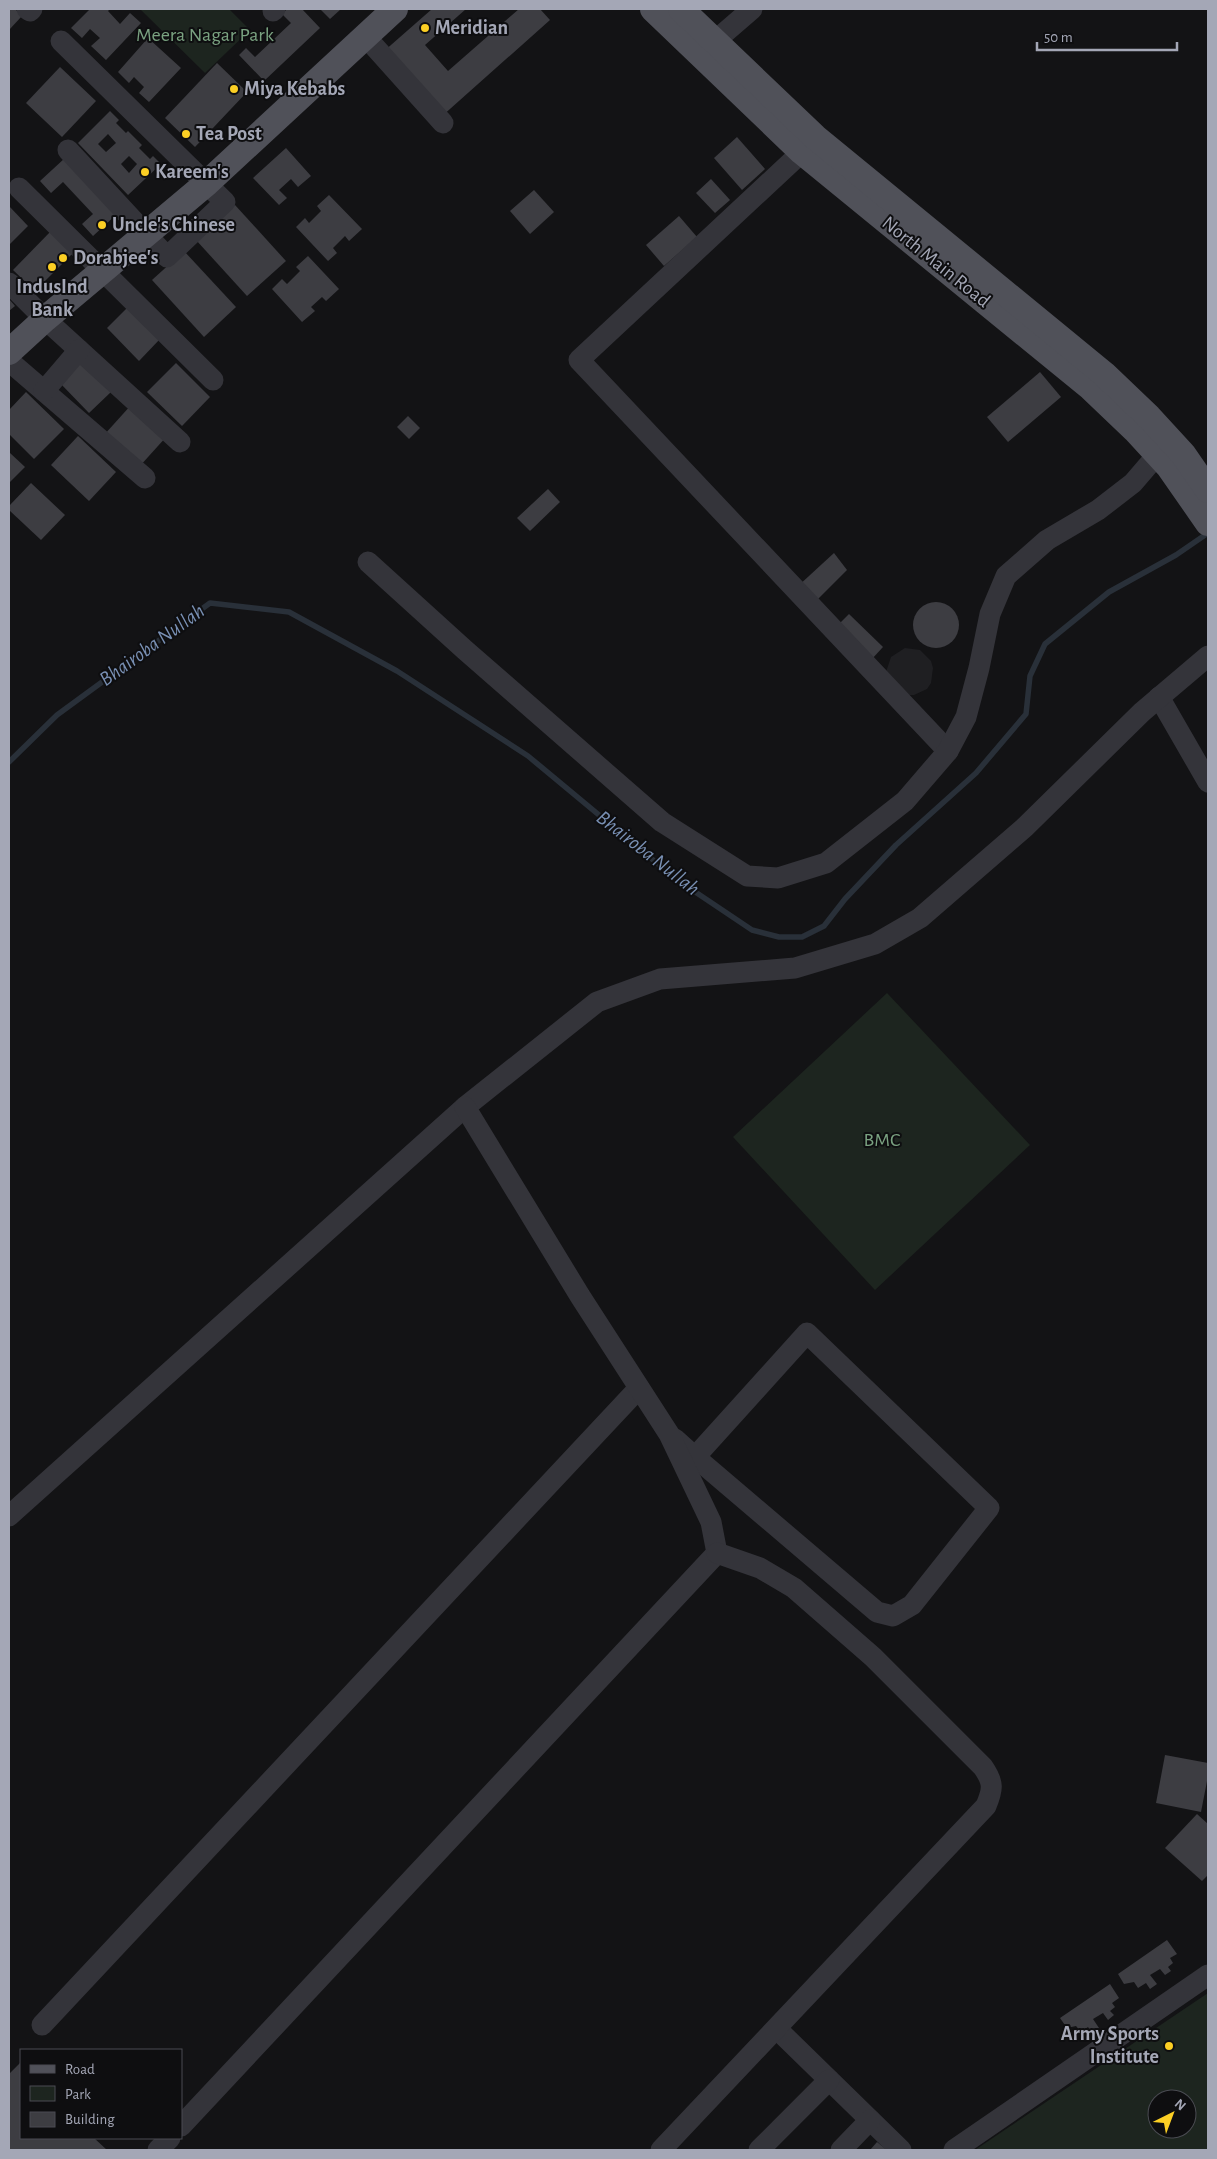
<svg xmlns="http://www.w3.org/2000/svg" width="1217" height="2159" font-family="'Alegreya Sans',sans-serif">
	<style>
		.built { fill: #1f1f22 }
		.green { fill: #1d251f; fill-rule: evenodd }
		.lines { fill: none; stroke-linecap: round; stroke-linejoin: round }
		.stream { stroke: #293039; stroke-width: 5.5 }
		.building { fill: #3d3d42; fill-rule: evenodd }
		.minor { stroke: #34343a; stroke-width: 21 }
		.major { stroke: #505159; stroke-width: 26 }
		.poi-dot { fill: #fccf24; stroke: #0e0e10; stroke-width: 2 }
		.labels { text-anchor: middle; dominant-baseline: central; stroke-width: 4; stroke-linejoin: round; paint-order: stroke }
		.poi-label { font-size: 20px; font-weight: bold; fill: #a4a7b6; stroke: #0e0e10; text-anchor: start }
		.park-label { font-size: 20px; fill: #7aa281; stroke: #0e0e10 }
		.street-label { font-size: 20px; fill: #a4a7b6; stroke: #0e0e10 }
		.water-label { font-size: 21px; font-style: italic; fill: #7990b4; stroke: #0e0e10 }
	</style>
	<rect width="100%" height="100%" fill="#131315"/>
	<!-- built -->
	<polygon class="built" points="905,648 920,650 931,661 933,668 931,683 927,689 914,695 905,695 886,672 891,657"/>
	<!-- green -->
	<g class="green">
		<polygon points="140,9 229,9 250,30 205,73"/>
		<polygon points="887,993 1030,1145 875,1290 733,1137"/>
		<path d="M1208 1993V2150H975ZM1157 2099H1187V2129H1157Z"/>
	</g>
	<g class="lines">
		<!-- stream -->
		<polyline class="stream" points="9,762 57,715 210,603 289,612 397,671 528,756 676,879 752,930 779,937 802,937 824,926 845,899 896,845 976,773 1026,714 1030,676 1045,644 1109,592 1176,555 1208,533"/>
	</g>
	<!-- building -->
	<g class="building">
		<polygon points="9,9 15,9 22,16 9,30"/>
		<polygon points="90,9 110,9 108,11 120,24 130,13 141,23 106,60 91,46 100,38 90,29 82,38 71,28"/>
		<polygon points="287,9 302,9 320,28 264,81 239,55 246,48 255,57 291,23 282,14"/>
		<polygon points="320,9 341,9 330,19"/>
		<polygon points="432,9 466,9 425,45 448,71 519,9 540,9 550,20 441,117 383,52"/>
		<polygon points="148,38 181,68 149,102 139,93 144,87 134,77 129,83 118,72"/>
		<polygon points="217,63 247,92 195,147 165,118"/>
		<polygon points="60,67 96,101 62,137 26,103"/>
		<path d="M110 111 119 120 116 123 126 133 128 131 142 145 139 148 150 159 153 156 161 164 128 195 78 143ZM108 134 116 143 106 152 98 144ZM129 156 137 164 129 173 121 164Z"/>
		<polygon points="737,137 765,169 742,190 714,158"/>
		<polygon points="286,148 311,176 298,187 291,179 279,190 287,198 279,205 253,178"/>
		<polygon points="65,158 117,214 93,236 82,224 93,214 63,182 51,193 40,181"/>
		<polygon points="711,179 730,200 715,213 696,193"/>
		<polygon points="534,190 554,212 530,234 510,211"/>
		<polygon points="329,195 362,229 349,241 345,236 333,248 337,253 328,261 296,227 305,218 309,223 321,211 317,206"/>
		<polygon points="235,205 286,261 247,296 196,240"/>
		<polygon points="9,206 28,226 9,245"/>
		<polygon points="679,216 697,237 664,266 646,245"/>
		<polygon points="52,230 74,252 35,291 13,270"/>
		<polygon points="184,251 236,307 204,337 152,280"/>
		<polygon points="308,256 339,289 326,301 322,297 311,307 315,311 302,322 272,289 282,279 287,284 300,271 296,267"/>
		<polygon points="9,299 15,306 9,311"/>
		<polygon points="128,307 160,339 139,361 107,328"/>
		<polygon points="80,361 111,392 89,413 59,382"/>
		<polygon points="176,363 210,397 182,426 147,392"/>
		<polygon points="1040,372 1061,397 1008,442 987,417"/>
		<polygon points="26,392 64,429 34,459 9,434 9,410"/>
		<polygon points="132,404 167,436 139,467 104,435"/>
		<polygon points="408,416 420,428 409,439 397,427"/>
		<polygon points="78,436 116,472 89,501 51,465"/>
		<polygon points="9,452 25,467 9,483"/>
		<polygon points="31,483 65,515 41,540 9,510 9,506"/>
		<polygon points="548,489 560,502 530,531 517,518"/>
		<polygon points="834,553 847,570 813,604 797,587"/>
		<circle cx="936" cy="625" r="23"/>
		<polygon points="849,614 883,647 871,660 837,626"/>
		<polygon points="1165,1755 1208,1763 1208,1776 1201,1812 1156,1803"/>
		<polygon points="1197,1814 1208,1824 1208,1875 1202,1881 1165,1848"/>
		<polygon points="1167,1940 1177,1954 1170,1958 1173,1963 1168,1967 1171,1971 1165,1975 1160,1969 1150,1975 1157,1984 1150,1989 1146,1983 1138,1988 1134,1982 1124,1984 1118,1974"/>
		<polygon points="1110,1984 1119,1998 1112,2003 1115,2007 1110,2011 1114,2015 1108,2020 1103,2013 1093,2019 1099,2028 1092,2033 1088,2027 1081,2032 1076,2026 1067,2028 1060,2018"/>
		<polygon points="20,2063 21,2065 21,2138 94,2138 107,2150 9,2150 9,2074"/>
		<polygon points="877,2142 887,2150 870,2150"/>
	</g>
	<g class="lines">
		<!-- minor -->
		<g class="minor">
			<polyline points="27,9 30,11 32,9"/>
			<polyline points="273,11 275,9"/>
			<polyline points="365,36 443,123"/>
			<polyline points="61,41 225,202 167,257 68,150"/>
			<polyline points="715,41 752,9"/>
			<polyline points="802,152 579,360 948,751"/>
			<polyline points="19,188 213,380"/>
			<polyline points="9,283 45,319 180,442"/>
			<polyline points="9,361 145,478"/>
			<polyline points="44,391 79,350"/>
			<polyline points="368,562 465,650 662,822 747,876 778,878 826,863 905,801 948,751 966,717 979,668 990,614 1006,576 1047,540 1098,510 1133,483 1157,455"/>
			<polyline points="1159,697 1208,782"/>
			<polyline points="675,1439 695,1457 877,1612 893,1616 912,1605 989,1508 807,1333 695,1457"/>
			<polyline points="9,1516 465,1107 597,1002 660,979 795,968 875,944 920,918 1025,827 1142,712 1208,656"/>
			<polyline points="42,2025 639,1388"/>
			<polyline points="777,2029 901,2150"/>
			<polyline points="181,2126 717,1553 711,1522 669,1434 580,1296 465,1107"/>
			<polyline points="158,2150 170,2138"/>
			<path d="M661 2150 986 1806C993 1789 994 1783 983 1767L873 1657 794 1588 760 1568 717 1553"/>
			<polyline points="759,2150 829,2080"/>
			<polyline points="841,2150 870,2120"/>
			<polyline points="954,2150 1208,1975"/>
		</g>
		<!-- major -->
		<g class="major">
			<polyline points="653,9 802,152 1091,388 1135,430 1169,467 1208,523"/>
			<polyline points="681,9 815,137 1104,374 1149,417 1183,454 1208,490"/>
			<polyline points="9,352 45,319 207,183 395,9"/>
		</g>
	</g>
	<!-- markers -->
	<g class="poi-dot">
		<circle cx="425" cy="28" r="5"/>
		<circle cx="234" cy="89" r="5"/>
		<circle cx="186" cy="134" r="5"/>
		<circle cx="145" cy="172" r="5"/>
		<circle cx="102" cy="225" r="5"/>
		<circle cx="63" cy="258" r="5"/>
		<circle cx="52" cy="267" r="5"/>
		<circle cx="1169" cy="2046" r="5"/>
	</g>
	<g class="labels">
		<!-- poi labels -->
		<g class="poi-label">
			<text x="435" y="28">Meridian</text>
			<text x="244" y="89">Miya Kebabs</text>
			<text x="196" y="134">Tea Post</text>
			<text x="155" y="172">Kareem's</text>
			<text x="112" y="225">Uncle's Chinese</text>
			<text x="73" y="258">Dorabjee's</text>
			<text x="52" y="287" text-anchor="middle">IndusInd<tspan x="52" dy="23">Bank</tspan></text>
			<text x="1159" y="2034" text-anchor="end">Army Sports<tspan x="1159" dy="23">Institute</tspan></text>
		</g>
		<!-- park labels -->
		<g class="park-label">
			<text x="205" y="35">Meera Nagar Park</text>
			<text x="882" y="1140">BMC</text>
		</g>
		<!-- street labels -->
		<g class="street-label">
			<text transform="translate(936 262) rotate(39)">North Main Road</text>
		</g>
		<!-- water labels -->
		<g class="water-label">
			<text transform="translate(152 645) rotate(-36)">Bhairoba Nullah</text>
			<text transform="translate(648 853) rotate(38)">Bhairoba Nullah</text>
		</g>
	</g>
	<!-- border -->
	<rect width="1217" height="2159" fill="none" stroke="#a4a7b6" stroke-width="20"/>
	<!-- legend -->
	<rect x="20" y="2049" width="162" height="90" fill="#0e0e10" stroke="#4a4b52"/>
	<rect x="30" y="2065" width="25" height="8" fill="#505159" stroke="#4a4b52"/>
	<text x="65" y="2074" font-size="15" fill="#a4a7b6">Road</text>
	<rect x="30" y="2086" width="25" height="15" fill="#1d251f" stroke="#4a4b52"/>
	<text x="65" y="2099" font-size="15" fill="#a4a7b6">Park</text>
	<rect x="30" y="2112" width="25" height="15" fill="#3d3d42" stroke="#4a4b52"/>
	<text x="65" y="2124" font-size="15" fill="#a4a7b6">Building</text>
	<!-- north arrow -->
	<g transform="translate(1172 2114) rotate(42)"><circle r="24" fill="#0e0e10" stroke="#4a4b52"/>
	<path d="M0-4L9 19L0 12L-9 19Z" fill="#fccf24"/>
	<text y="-8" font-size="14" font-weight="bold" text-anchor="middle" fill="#a4a7b6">N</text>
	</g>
	<!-- scale -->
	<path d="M1037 42v8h140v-8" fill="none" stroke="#a4a7b6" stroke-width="2.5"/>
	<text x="1044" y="42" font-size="15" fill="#a4a7b6" stroke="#0e0e10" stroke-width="4" paint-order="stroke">50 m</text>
</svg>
